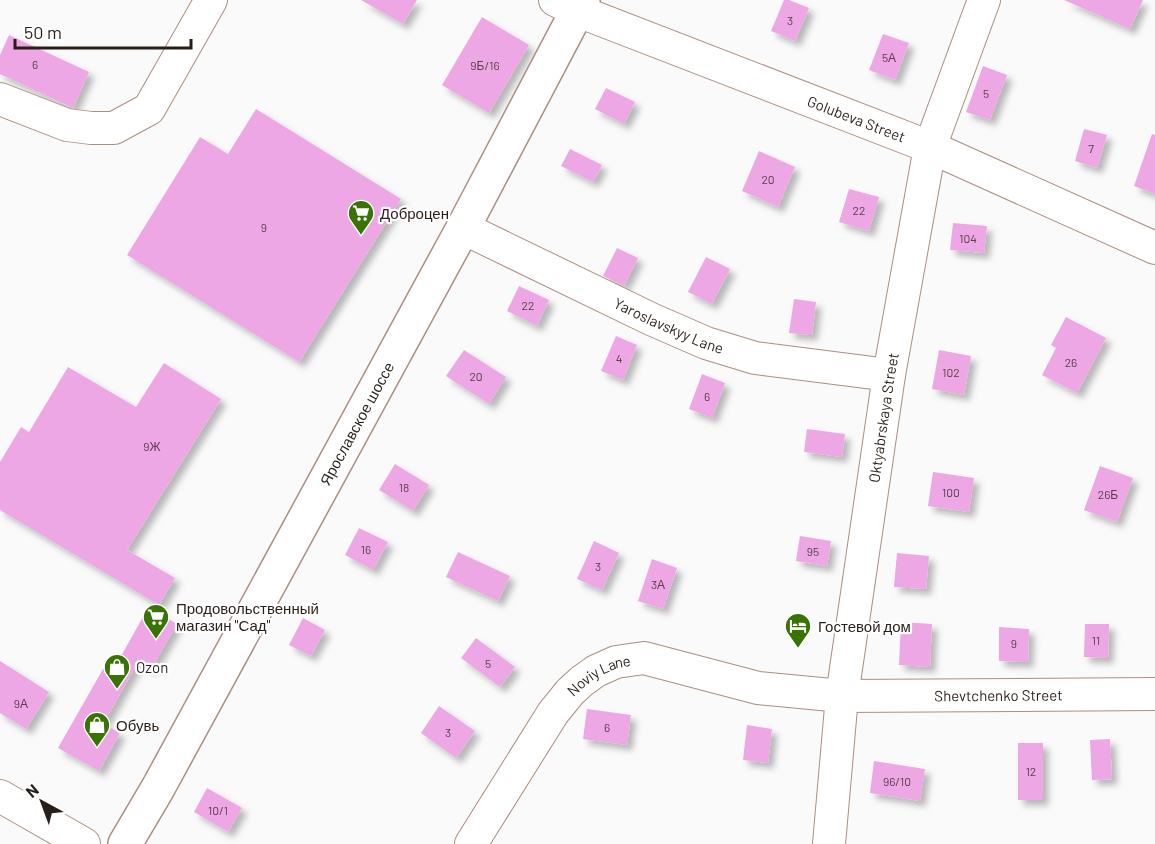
<svg xmlns="http://www.w3.org/2000/svg" width="1155" height="844" font-family="Barlow,sans-serif">
	<style>
		.building { fill: #eda7e4; filter: url(#shadow) }
		.lines { fill: none; stroke-linecap: round; stroke-linejoin: round }
		.minor-casing { stroke: #ae8d7e; stroke-width: 34 }
		.major-casing { stroke: #ae8d7e; stroke-width: 36 }
		.minor { stroke: #fff; stroke-width: 32 }
		.major { stroke: #fff; stroke-width: 33 }
		.labels { text-anchor: middle; dominant-baseline: central; stroke-width: 4.5; stroke-linejoin: round; paint-order: stroke }
		.number-label { font-size: 12px; fill: #5b404b }
		.street-label { font-size: 15px; fill: #2a1e18; stroke: #fff }
		.poi-label { font-size: 15px; fill: #2a1e18; stroke: #fff; text-anchor: start }
	</style>
	<defs>
		<filter id="shadow"><feDropShadow dx="5.5" dy="5.5" stdDeviation="3" flood-color="#0004"/></filter>
	</defs>
	<rect width="100%" height="100%" fill="#fafafa"/>
	<!-- building -->
	<g class="building">
		<polygon points="361,0 417,0 403,24"/>
		<polygon points="784,0 789,0 809,8 795,41 771,31"/>
		<polygon points="1064,0 1143,0 1130,29"/>
		<polygon points="482,17 529,45 489,113 442,85"/>
		<polygon points="883,34 909,43 895,80 869,70"/>
		<polygon points="9,35 89,72 73,108 0,74 0,55"/>
		<polygon points="983,66 1007,75 990,120 966,112"/>
		<polygon points="606,88 635,102 624,124 595,109"/>
		<polygon points="256,109 401,199 299,362 127,255 200,137 228,154"/>
		<polygon points="1084,129 1107,135 1097,168 1075,161"/>
		<polygon points="1152,134 1155,135 1155,194 1134,186"/>
		<polygon points="570,149 602,165 593,182 561,166"/>
		<polygon points="759,151 795,167 778,207 742,191"/>
		<polygon points="849,189 879,197 869,231 839,222"/>
		<polygon points="953,223 987,226 984,253 950,250"/>
		<polygon points="617,248 638,258 624,286 603,276"/>
		<polygon points="706,257 730,269 712,304 688,292"/>
		<polygon points="519,286 549,300 537,326 507,311"/>
		<polygon points="794,299 816,302 812,335 789,333"/>
		<polygon points="1066,317 1106,338 1077,393 1042,375 1056,348 1051,345"/>
		<polygon points="616,336 637,345 623,380 601,371"/>
		<polygon points="464,350 506,377 489,404 446,376"/>
		<polygon points="939,350 971,356 964,395 932,389"/>
		<polygon points="164,363 221,399 127,550 175,578 159,605 0,510 0,462 21,427 29,432 68,367 136,407"/>
		<polygon points="702,374 725,383 712,418 689,409"/>
		<polygon points="807,429 845,434 842,457 804,452"/>
		<polygon points="395,464 429,485 413,511 379,490"/>
		<polygon points="1100,466 1133,478 1117,522 1084,510"/>
		<polygon points="933,472 974,478 969,512 928,506"/>
		<polygon points="359,528 388,542 373,570 345,555"/>
		<polygon points="800,536 831,541 827,566 796,561"/>
		<polygon points="594,541 619,553 602,590 577,579"/>
		<polygon points="458,552 510,576 498,601 446,577"/>
		<polygon points="897,553 929,556 926,589 894,587"/>
		<polygon points="652,559 677,568 663,609 638,601"/>
		<polygon points="148,608 177,624 151,669 138,662 103,724 120,733 99,771 58,748 103,669 111,674"/>
		<polygon points="303,618 325,630 311,656 289,645"/>
		<polygon points="901,622 932,624 930,667 899,665"/>
		<polygon points="1085,624 1109,624 1108,658 1084,657"/>
		<polygon points="999,627 1029,629 1028,662 999,661"/>
		<polygon points="476,638 515,667 500,687 461,658"/>
		<polygon points="0,661 49,692 26,729 0,713"/>
		<polygon points="439,706 475,731 456,758 421,733"/>
		<polygon points="587,709 631,715 627,745 583,739"/>
		<polygon points="747,725 772,729 768,763 743,760"/>
		<polygon points="1110,739 1112,779 1092,780 1090,740"/>
		<rect x="1018" y="743" width="25" height="57"/>
		<polygon points="874,761 925,769 920,801 870,793"/>
		<polygon points="207,788 242,808 228,832 194,812"/>
	</g>
	<g class="lines">
		<!-- minor casing -->
		<g class="minor-casing">
			<g id="minor">
				<path id="s1" d="M555 0 578 11 930 147 1155 248"/>
				<polyline points="0,99 67,125 91,128 114,128 149,109 211,0"/>
				<path id="s2" d="M463 228 651 319 706 343 755 358 889 375"/>
				<polyline points="0,796 84,844"/>
				<path id="s3" d="M471 844 553 713 570 692 582 681 596 671 616 662 644 658 758 688 842 696 1155 694"/>
				<path id="s4" d="M829 844 842 696 889 375 930 147 984 0"/>
			</g>
		</g>
		<!-- major casing -->
		<g class="major-casing">
			<g id="major">
				<path id="s5" d="M125 844 158 788 463 228 583 0"/>
			</g>
		</g>
		<!-- minor -->
		<use href="#minor" class="minor"/>
		<!-- major -->
		<use href="#major" class="major"/>
	</g>
	<!-- icons -->
	<defs>
		<g id="supermarket-pin" transform="scale(1.35)"><path d="M0 17L-7.5 6A9.5 9.5 0 1 1 7.5 6Z" fill="#387304" stroke="#fff"/><path d="M-6-5.5h2.5l.6 2H6L4.5 2H-2.5L-4.4-4H-6ZM-1.5 3.2a1.3 1.3 0 1 0 .1 0ZM3 3.2a1.3 1.3 0 1 0 .1 0Z" fill="#fff"/></g>
		<g id="hotel-pin" transform="scale(1.35)"><path d="M0 17L-7.5 6A9.5 9.5 0 1 1 7.5 6Z" fill="#387304" stroke="#fff"/><path d="M-6-4.5h1.5V1H6V5H4.5V3h-9V5H-6ZM-4 0a1.8 1.8 0 1 1 3.6 0ZM.5 0V-2.5h3Q6-2.5 6 0Z" fill="#fff"/></g>
		<g id="shop-pin" transform="scale(1.35)"><path d="M0 17L-7.5 6A9.5 9.5 0 1 1 7.5 6Z" fill="#387304" stroke="#fff"/><path d="M-5-2.5h2.3a2.7 3.5 0 0 1 5.4 0H5L5.5 6h-11ZM-1.5-2.5h3a1.5 2.3 0 0 0-3 0Z" fill="#fff"/></g>
	</defs>
	<g fill-rule="evenodd">
		<use href="#supermarket-pin" x="361" y="213"/>
		<use href="#supermarket-pin" x="156" y="617"/>
		<use href="#hotel-pin" x="798" y="626"/>
		<use href="#shop-pin" x="117" y="667"/>
		<use href="#shop-pin" x="97" y="725"/>
	</g>
	<g class="labels">
		<!-- number labels -->
		<g class="number-label">
			<text x="790" y="20">3</text>
			<text x="889" y="57">5А</text>
			<text x="35" y="64">6</text>
			<text x="485" y="65">9Б/16</text>
			<text x="986" y="93">5</text>
			<text x="1091" y="148">7</text>
			<text x="768" y="179">20</text>
			<text x="859" y="210">22</text>
			<text x="264" y="227">9</text>
			<text x="968" y="238">104</text>
			<text x="528" y="305">22</text>
			<text x="619" y="358">4</text>
			<text x="1071" y="362">26</text>
			<text x="951" y="372">102</text>
			<text x="476" y="376">20</text>
			<text x="707" y="396">6</text>
			<text x="152" y="446">9Ж</text>
			<text x="404" y="487">18</text>
			<text x="951" y="492">100</text>
			<text x="1108" y="494">26Б</text>
			<text x="366" y="549">16</text>
			<text x="813" y="551">95</text>
			<text x="598" y="566">3</text>
			<text x="658" y="584">3А</text>
			<text x="1096" y="640">11</text>
			<text x="1014" y="643">9</text>
			<text x="488" y="663">5</text>
			<text x="21" y="703">9А</text>
			<text x="607" y="727">6</text>
			<text x="448" y="732">3</text>
			<text x="1031" y="771">12</text>
			<text x="897" y="781">96/10</text>
			<text x="218" y="810">10/1</text>
		</g>
		<!-- street labels -->
		<g class="street-label">
			<text stroke="none"><textPath href="#s1" startOffset="324">Golubeva Street</textPath></text>
			<text stroke="none"><textPath href="#s2" startOffset="228">Yaroslavskyy Lane</textPath></text>
			<text stroke="none"><textPath href="#s4" startOffset="430">Oktyabrskaya Street</textPath></text>
			<text stroke="none"><textPath href="#s5" startOffset="480">Ярославское шоссе</textPath></text>
			<text stroke="none"><textPath href="#s3" startOffset="216">Noviy Lane</textPath></text>
			<text stroke="none"><textPath href="#s3" startOffset="624">Shevtchenko Street</textPath></text>
		</g>
		<!-- poi labels -->
		<g class="poi-label">
			<text x="380" y="213">Доброцен</text>
			<text x="176" y="608">Продовольственный<tspan x="176" dy="17">магазин "Сад"</tspan></text>
			<text x="818" y="626">Гостевой дом</text>
			<text x="136" y="667">Ozon</text>
			<text x="116" y="725">Обувь</text>
		</g>
	</g>
	<!-- north arrow -->
	<g transform="translate(42 802) rotate(319)" stroke="#ffffff" stroke-width="4.5" paint-order="stroke">
	<path d="M0-4.5L10 22L0 15L-10 22Z" fill="#2a1e18"/>
	<text y="-9" font-size="16" font-weight="bold" text-anchor="middle" fill="#2a1e18">N</text>
	</g>
	<!-- scale -->
	<path d="M15 39v9h176v-9" fill="none" stroke="#2a1e18" stroke-width="3"/>
	<text x="24" y="39" font-size="18" fill="#2a1e18" stroke="#ffffff" stroke-width="4.5" paint-order="stroke">50 m</text>
</svg>
